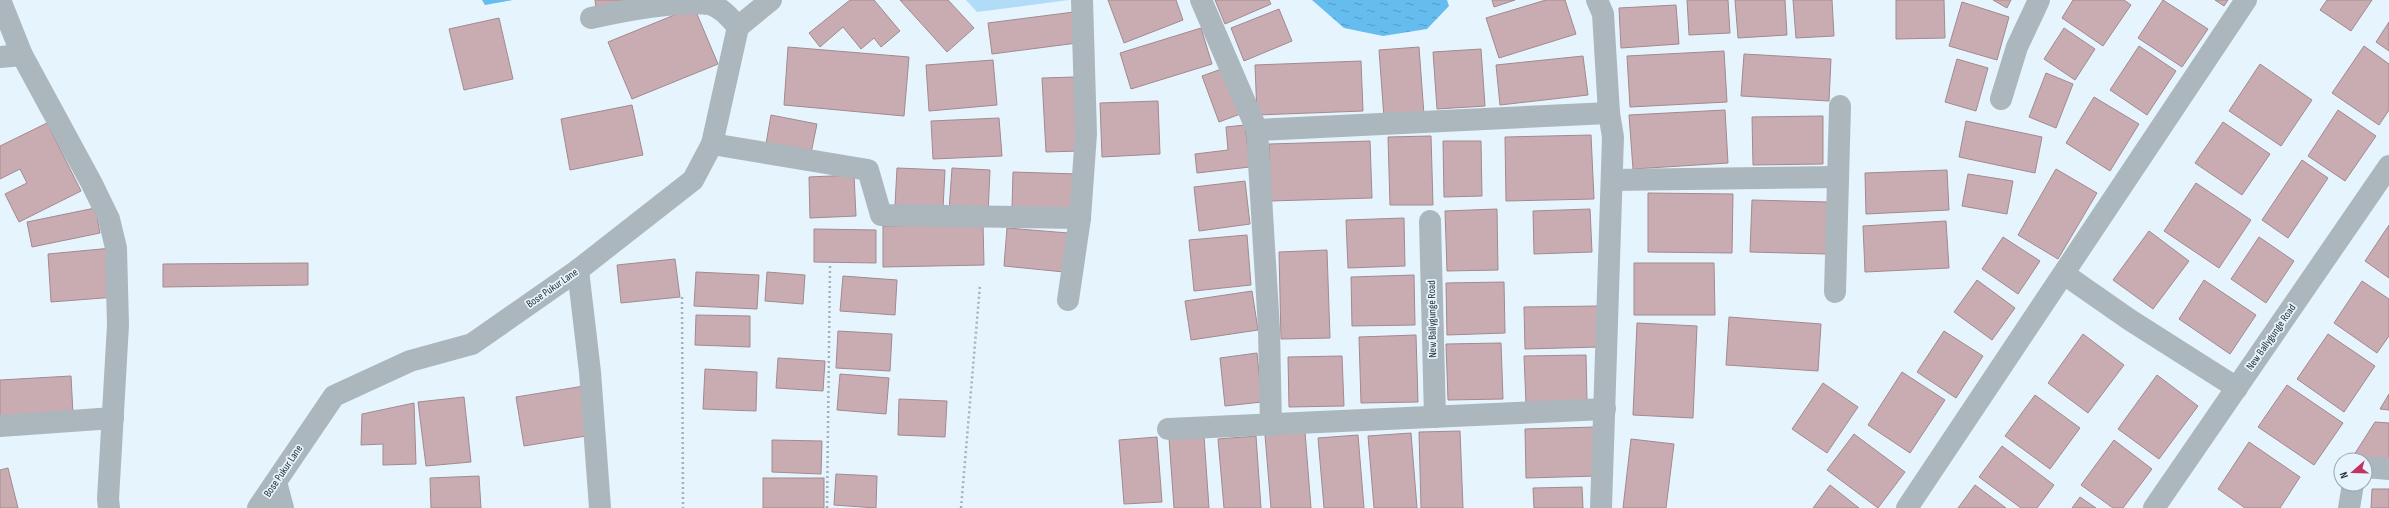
<svg xmlns="http://www.w3.org/2000/svg" width="2389" height="508" font-family="'Sofia Sans Condensed',sans-serif">
	<style>
		.green { fill: #b1dcf7 }
		.water { fill: url(#water-ripples) }
		.building { fill: #c8acb1; stroke: #a3898d }
		.lines { fill: none; stroke-linecap: round; stroke-linejoin: round }
		.path { stroke: #a4b1b9; stroke-width: 2.5; stroke-dasharray: 2 3; stroke-linecap: butt }
		.minor { stroke: #acb7bd; stroke-width: 22 }
		.labels { text-anchor: middle; dominant-baseline: central; stroke-width: 3.5; stroke-linejoin: round; paint-order: stroke }
		.street-label { font-size: 11px; fill: #283137; stroke: #e6f4fe }
	</style>
	<defs>
		<pattern id="water-ripples" width="26" height="14" patternUnits="userSpaceOnUse"><rect width="26" height="14" fill="#65bcee"/><path d="M2 4q2-2 4 0t4 0M15 11q2-2 4 0t4 0" fill="none" stroke="#5399c2"/></pattern>
	</defs>
	<rect width="100%" height="100%" fill="#e6f4fe"/>
	<!-- green -->
	<polygon class="green" points="966,0 1069,0 977,12"/>
	<!-- water -->
	<g class="water">
		<polygon points="482,0 513,0 485,5"/>
		<polygon points="1312,0 1447,0 1449,6 1427,29 1383,36 1344,28"/>
	</g>
	<!-- building -->
	<g class="building">
		<polygon points="595,0 652,0 596,8"/>
		<polygon points="850,0 874,0 900,31 881,47 874,38 861,49 843,27 820,47 809,33"/>
		<polygon points="900,0 948,0 974,28 947,52"/>
		<polygon points="1108,0 1176,0 1183,20 1124,43"/>
		<polygon points="1215,0 1269,0 1271,4 1225,24"/>
		<polygon points="1492,0 1515,0 1494,7"/>
		<polygon points="1546,0 1565,0 1576,34 1499,58 1486,18"/>
		<polygon points="1687,0 1728,0 1730,33 1689,35"/>
		<polygon points="1735,0 1785,0 1787,35 1738,38"/>
		<polygon points="1793,0 1832,0 1834,36 1796,38"/>
		<polygon points="1896,0 1944,0 1945,38 1896,39"/>
		<polygon points="1993,0 2011,0 2007,8"/>
		<polygon points="2073,0 2124,0 2131,5 2103,46 2062,18"/>
		<polygon points="2163,0 2208,29 2182,67 2138,38"/>
		<polygon points="2215,0 2228,0 2224,6"/>
		<polygon points="2327,0 2372,0 2351,31 2320,10"/>
		<polygon points="1962,2 2009,17 1997,60 1949,46"/>
		<polygon points="1676,5 1679,44 1621,48 1619,8"/>
		<polygon points="694,7 718,64 632,99 608,42"/>
		<polygon points="1279,9 1292,41 1244,61 1231,28"/>
		<polygon points="1074,12 1077,43 992,54 988,23"/>
		<polygon points="499,18 513,79 464,90 449,29"/>
		<polygon points="2389,22 2389,51 2376,42"/>
		<polygon points="1201,28 1212,64 1131,89 1120,53"/>
		<polygon points="2064,28 2095,49 2075,80 2044,59"/>
		<polygon points="2139,46 2176,71 2147,115 2110,90"/>
		<polygon points="2364,46 2389,64 2389,110 2379,125 2332,93"/>
		<polygon points="788,47 909,57 904,116 784,105"/>
		<polygon points="1419,47 1424,115 1384,118 1379,50"/>
		<polygon points="1481,49 1485,106 1437,109 1433,52"/>
		<polygon points="1724,51 1727,102 1630,107 1627,56"/>
		<polygon points="1744,54 1831,59 1829,101 1741,96"/>
		<polygon points="1583,56 1588,95 1500,105 1496,65"/>
		<polygon points="1957,59 1988,68 1976,111 1945,102"/>
		<polygon points="993,60 997,105 929,111 926,65"/>
		<polygon points="1361,61 1363,111 1257,115 1255,65"/>
		<polygon points="2260,64 2312,100 2281,146 2229,111"/>
		<polygon points="1227,67 1243,113 1219,122 1202,76"/>
		<polygon points="2046,73 2073,84 2056,128 2029,117"/>
		<polygon points="1075,77 1079,151 1046,152 1042,78"/>
		<polygon points="2094,97 2139,124 2110,171 2066,143"/>
		<polygon points="1158,101 1160,154 1102,157 1100,103"/>
		<polygon points="632,105 643,155 570,170 561,119"/>
		<polygon points="1725,110 1728,163 1633,169 1629,115"/>
		<polygon points="2338,110 2376,136 2345,181 2308,156"/>
		<polygon points="771,115 817,124 811,153 766,144"/>
		<polygon points="1823,116 1823,164 1753,165 1752,117"/>
		<polygon points="999,118 1002,156 933,159 931,121"/>
		<polygon points="1966,121 2042,137 2035,173 1959,157"/>
		<polygon points="2223,122 2270,154 2242,195 2195,163"/>
		<polygon points="47,123 81,191 19,222 5,194 27,183 20,169 0,179 0,146"/>
		<polygon points="1245,125 1250,167 1197,173 1195,154 1228,150 1226,127"/>
		<polygon points="1591,135 1594,199 1506,201 1505,137"/>
		<polygon points="1431,136 1433,205 1390,205 1388,137"/>
		<polygon points="1370,141 1372,198 1270,201 1269,144"/>
		<polygon points="1443,141 1481,141 1482,196 1444,197"/>
		<polygon points="2302,160 2328,178 2288,238 2262,220"/>
		<polygon points="897,168 945,170 943,208 895,205"/>
		<polygon points="952,168 990,170 988,214 949,211"/>
		<polygon points="2056,169 2097,193 2058,259 2018,235"/>
		<polygon points="1947,170 1949,210 1866,214 1865,173"/>
		<polygon points="1013,172 1077,174 1076,210 1012,208"/>
		<polygon points="1968,174 2013,181 2007,214 1962,206"/>
		<polygon points="854,175 856,216 810,218 809,177"/>
		<polygon points="1245,181 1250,224 1199,231 1194,187"/>
		<polygon points="2196,183 2251,220 2219,268 2164,231"/>
		<polygon points="1648,193 1733,194 1732,253 1648,252"/>
		<polygon points="1752,200 1828,202 1827,254 1750,252"/>
		<polygon points="95,208 100,233 32,247 27,222"/>
		<polygon points="1497,209 1498,270 1447,271 1445,211"/>
		<polygon points="1590,209 1592,252 1534,254 1533,211"/>
		<polygon points="1404,218 1405,266 1348,268 1346,220"/>
		<polygon points="1946,221 1949,268 1865,272 1863,226"/>
		<polygon points="983,224 984,265 883,267 883,226"/>
		<polygon points="2389,225 2389,278 2365,261"/>
		<polygon points="1007,228 1068,233 1064,272 1004,266"/>
		<polygon points="814,229 876,230 876,263 814,262"/>
		<polygon points="2149,231 2189,261 2153,309 2113,280"/>
		<polygon points="1247,235 1251,285 1194,291 1189,240"/>
		<polygon points="2003,237 2040,261 2018,294 1982,269"/>
		<polygon points="2259,237 2294,261 2266,303 2231,279"/>
		<polygon points="112,248 116,297 51,302 48,254"/>
		<polygon points="1327,250 1330,338 1281,339 1279,252"/>
		<polygon points="675,259 680,297 621,303 617,265"/>
		<polygon points="308,263 308,285 163,287 163,264"/>
		<polygon points="1634,263 1714,263 1715,315 1634,315"/>
		<polygon points="696,272 759,275 757,309 694,306"/>
		<polygon points="767,272 805,275 803,304 765,301"/>
		<polygon points="1414,275 1415,325 1352,326 1351,277"/>
		<polygon points="843,276 897,280 895,315 840,311"/>
		<polygon points="1977,280 2015,308 1992,340 1954,312"/>
		<polygon points="2204,280 2256,315 2230,354 2179,319"/>
		<polygon points="2362,281 2389,299 2389,336 2377,353 2334,323"/>
		<polygon points="1504,282 1505,333 1447,335 1446,283"/>
		<polygon points="1252,291 1258,330 1191,340 1185,301"/>
		<polygon points="1598,306 1599,347 1525,349 1524,307"/>
		<polygon points="696,315 750,316 750,347 695,345"/>
		<polygon points="1729,317 1821,324 1818,371 1726,365"/>
		<polygon points="1637,323 1697,326 1693,418 1633,415"/>
		<polygon points="838,331 892,334 890,371 836,368"/>
		<polygon points="1944,331 1983,356 1956,398 1917,372"/>
		<polygon points="2083,334 2124,365 2088,413 2048,383"/>
		<polygon points="2328,334 2375,366 2344,412 2297,379"/>
		<polygon points="1416,335 1418,402 1361,403 1359,337"/>
		<polygon points="1501,343 1503,399 1448,400 1446,344"/>
		<polygon points="1257,353 1262,402 1225,406 1220,358"/>
		<polygon points="1586,355 1587,402 1526,404 1524,356"/>
		<polygon points="1342,356 1344,406 1289,407 1288,357"/>
		<polygon points="778,358 825,361 823,391 776,388"/>
		<polygon points="705,369 757,372 756,411 703,409"/>
		<polygon points="1902,372 1945,400 1910,453 1868,425"/>
		<polygon points="840,374 889,378 886,414 837,410"/>
		<polygon points="2157,375 2198,406 2159,459 2118,429"/>
		<polygon points="71,376 73,414 0,418 0,380"/>
		<polygon points="1823,383 1858,407 1827,453 1792,429"/>
		<polygon points="2287,385 2343,423 2314,465 2258,427"/>
		<polygon points="584,386 592,435 524,446 516,397"/>
		<polygon points="2389,394 2389,410 2380,409"/>
		<polygon points="2035,395 2080,428 2050,469 2005,436"/>
		<polygon points="464,397 471,462 426,466 418,402"/>
		<polygon points="899,399 947,401 945,437 898,435"/>
		<polygon points="414,403 416,464 383,465 383,444 361,445 362,414"/>
		<polygon points="2375,422 2389,423 2389,461 2352,458"/>
		<polygon points="1596,427 1597,476 1526,478 1525,429"/>
		<polygon points="1460,431 1463,508 1421,508 1419,432"/>
		<polygon points="1305,432 1311,508 1271,508 1265,435"/>
		<polygon points="1411,433 1417,508 1374,508 1368,436"/>
		<polygon points="1854,434 1905,472 1878,508 1827,470"/>
		<polygon points="1358,435 1364,508 1324,508 1318,438"/>
		<polygon points="1204,436 1209,508 1174,508 1169,438"/>
		<polygon points="1256,436 1261,508 1224,508 1218,439"/>
		<polygon points="1157,437 1162,502 1124,504 1119,440"/>
		<polygon points="1631,439 1674,444 1666,508 1623,508"/>
		<polygon points="772,440 822,441 821,474 772,472"/>
		<polygon points="2114,440 2152,469 2123,508 2113,508 2081,485"/>
		<polygon points="2249,442 2300,477 2280,508 2245,508 2218,489"/>
		<polygon points="2002,446 2054,485 2037,508 2021,508 1979,477"/>
		<polygon points="8,468 18,508 0,508 0,470"/>
		<polygon points="836,474 877,476 876,508 834,505"/>
		<polygon points="479,476 481,508 431,508 430,478"/>
		<rect x="763" y="478" width="61" height="30"/>
		<polygon points="1830,485 1859,508 1813,508"/>
		<polygon points="1975,485 2006,508 1958,508"/>
		<polygon points="1582,487 1583,508 1534,508 1533,488"/>
		<polygon points="2372,489 2389,489 2389,508 2371,508"/>
		<polygon points="2080,497 2096,508 2072,508"/>
	</g>
	<g class="lines">
		<!-- path -->
		<g class="path">
			<polyline points="682,297 683,508"/>
			<polyline points="827,508 830,266"/>
			<polyline points="961,508 980,285"/>
		</g>
		<!-- minor -->
		<g class="minor">
			<polyline points="0,0 22,55 92,184 109,219 116,248 118,325 108,499 109,508"/>
			<polyline points="1201,0 1257,130 1609,113"/>
			<polyline points="1597,0 1603,14 1609,113 1613,137 1601,508"/>
			<path d="M591 18C622 11 680 0 710 4 722 8 730 18 738 27"/>
			<polyline points="0,57 22,55"/>
			<polyline points="2001,99 2017,47 2039,0"/>
			<polyline points="1257,130 1269,329 1271,426"/>
			<polyline points="712,144 868,170 881,215 1080,218"/>
			<polyline points="1612,180 1838,177"/>
			<polyline points="1430,221 1435,417"/>
			<polyline points="578,270 590,372 600,508"/>
			<polyline points="2064,274 2130,320 2237,388"/>
			<polyline points="1835,292 1840,106"/>
			<polyline points="1068,300 1080,218 1086,134 1082,0"/>
			<polyline points="0,426 113,418"/>
			<polyline points="1168,429 1605,409"/>
			<polyline points="2365,467 2389,469"/>
			<polyline points="276,482 283,508"/>
			<polyline points="258,508 334,396 410,361 472,344 578,270 693,180 712,144 738,27 771,0"/>
			<polyline points="1907,508 2246,0"/>
			<polyline points="2154,508 2389,166"/>
			<polyline points="2349,508 2353,484"/>
		</g>
	</g>
	<g class="labels">
		<!-- street labels -->
		<g class="street-label">
			<text transform="translate(552 288) rotate(-35)">Bose Pukur Lane</text>
			<text transform="translate(1432 319) rotate(-91)">New Ballygunge Road</text>
			<text transform="translate(2271 337) rotate(-55)">New Ballygunge Road</text>
			<text transform="translate(283 471) rotate(-56)">Bose Pukur Lane</text>
		</g>
	</g>
	<!-- north arrow -->
	<g transform="translate(2353 472) rotate(250)"><circle r="19" fill="#e6f4fe" stroke="#9aa6ae"/>
	<path d="M0-3L7 15L0 10L-7 15Z" fill="#c23460"/>
	<text y="-6" font-size="11" font-weight="bold" text-anchor="middle" fill="#283137">N</text>
	</g>
</svg>
